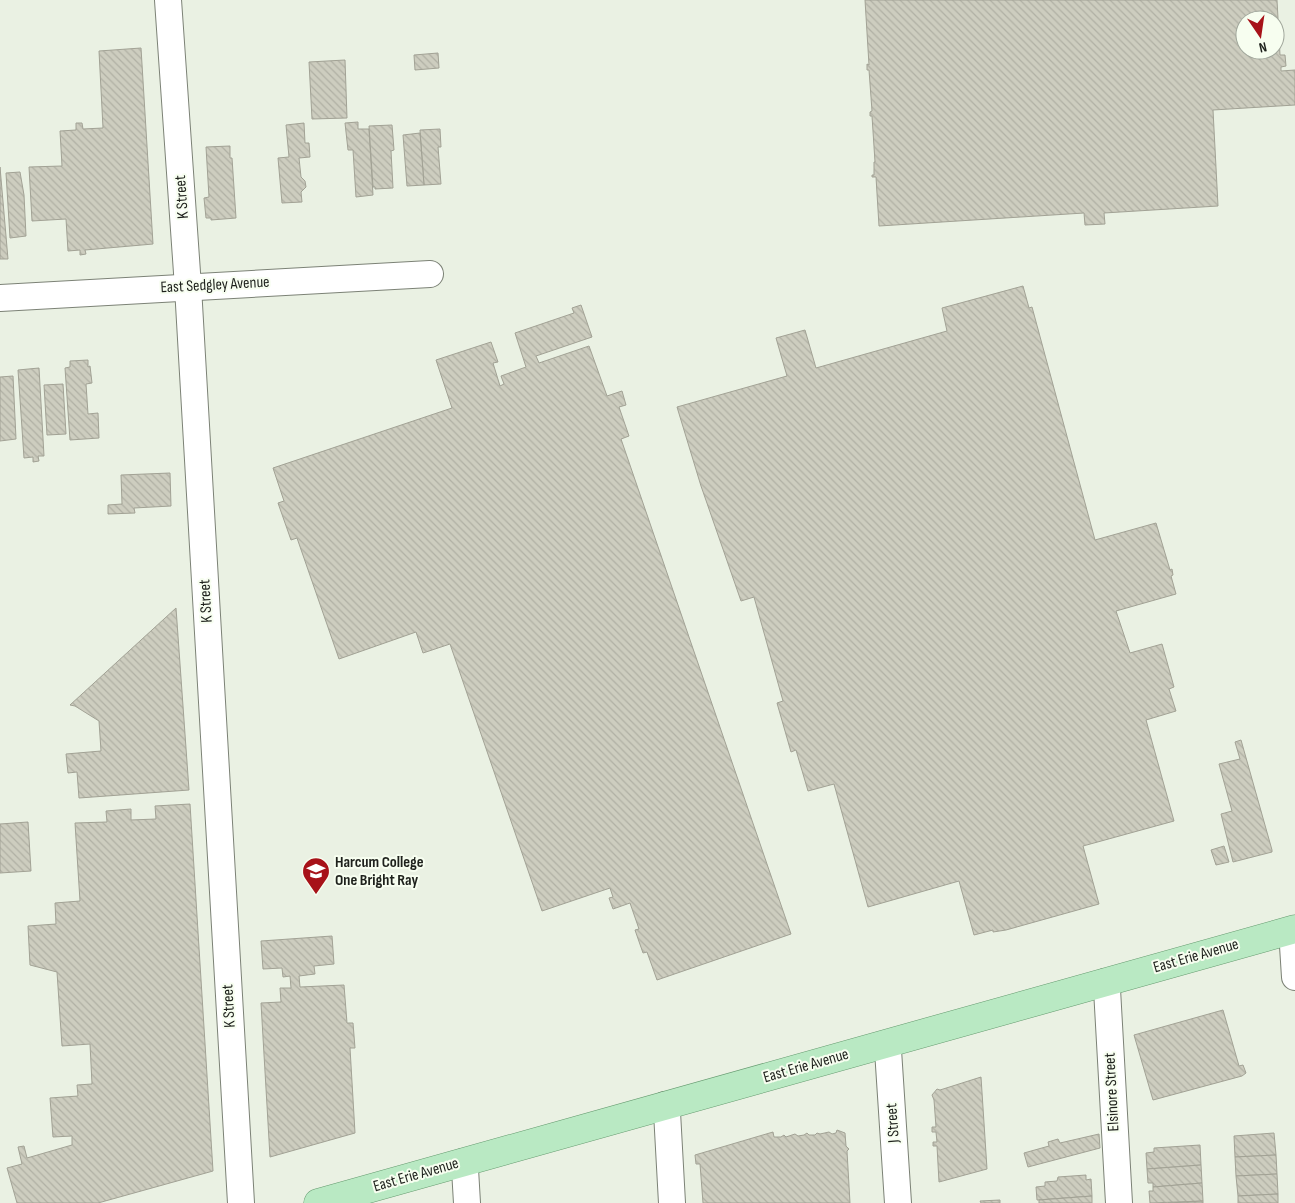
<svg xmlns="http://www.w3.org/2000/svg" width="1295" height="1203" font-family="'Sofia Sans Condensed',sans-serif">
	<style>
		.building { fill: url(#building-back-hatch); stroke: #a2a295; fill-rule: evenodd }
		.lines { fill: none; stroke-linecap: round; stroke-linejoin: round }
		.minor-casing { stroke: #7c8276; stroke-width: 28 }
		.major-casing { stroke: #659a6f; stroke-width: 29 }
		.minor { stroke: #fff; stroke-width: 26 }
		.major { stroke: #b9e9c3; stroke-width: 28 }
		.labels { text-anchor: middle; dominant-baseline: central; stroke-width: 4; stroke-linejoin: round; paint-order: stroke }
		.street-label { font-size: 16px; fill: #1e211c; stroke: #f7fef0 }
		.poi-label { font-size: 16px; font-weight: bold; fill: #1e211c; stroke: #f7fef0; text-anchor: start }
	</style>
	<defs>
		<pattern id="building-back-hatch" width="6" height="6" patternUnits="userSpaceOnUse" patternTransform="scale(1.25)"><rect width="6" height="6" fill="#cdcdbf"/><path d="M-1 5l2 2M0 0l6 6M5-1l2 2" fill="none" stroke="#b0b0a4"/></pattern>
	</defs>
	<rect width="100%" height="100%" fill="#eaf1e3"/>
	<!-- building -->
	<g class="building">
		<path d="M865 0H1277L1280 55H1285L1286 66 1281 67V71L1295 70V105L1213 110 1218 206 1104 213 1105 224 1085 225 1084 213 879 226 876 177H872V175H874V162H875L872 116H870V112L872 111 869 70H867V64L869 65ZM1245 20H1275V50H1245Z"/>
		<polygon points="141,48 153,244 85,250 86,254 80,255 80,250 68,251 66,219 32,221 29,167 62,166 60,131 76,130 76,123 82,123 83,129 103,128 99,51"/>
		<polygon points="438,53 439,68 415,70 414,55"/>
		<polygon points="345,60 347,118 312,119 309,62"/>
		<polygon points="358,122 358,129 369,129 373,195 356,197 353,150 348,150 345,123"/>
		<polygon points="304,123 305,143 309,143 310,157 299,158 301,177 305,181 306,187 301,192 302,202 282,203 278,158 289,157 286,125"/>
		<polygon points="392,125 394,150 391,151 393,188 375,189 375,187 373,187 369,126"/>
		<polygon points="440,129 441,147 438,147 441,184 424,185 420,130"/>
		<polygon points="420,133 424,185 407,186 403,135"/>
		<polygon points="230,146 230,158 232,158 236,218 211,220 211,218 206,218 204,198 209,197 206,147"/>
		<polygon points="0,167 8,259 0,259"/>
		<polygon points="20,172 24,195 26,236 10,238 6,173"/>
		<polygon points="1023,286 1029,308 1032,307 1095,540 1156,523 1170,570 1172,569 1173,575 1171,576 1176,594 1116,611 1130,653 1162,644 1174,687 1169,689 1176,711 1146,720 1174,821 1083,846 1099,904 1006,930 993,932 993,930 974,935 959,881 868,907 834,784 808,791 796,750 791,752 777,703 783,701 754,597 741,601 701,486 677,407 787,376 776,338 805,330 816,368 947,331 942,308"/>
		<polygon points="581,305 592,337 536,356 539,363 589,346 607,396 622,391 626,405 619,407 629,436 621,439 791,934 657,980 647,952 643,953 635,930 639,929 630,903 613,909 609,898 613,897 610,888 542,911 450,644 423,653 416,632 339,659 297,538 291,540 278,503 284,501 273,468 452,408 436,360 491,342 498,362 493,363 500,386 504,384 501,376 526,367 515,333 574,313 572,308"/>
		<polygon points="88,360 88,367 90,366 92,383 86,384 88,414 98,413 99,438 70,440 65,368 70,367 70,361"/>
		<polygon points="39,368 44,456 38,456 39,461 33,462 33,457 24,458 18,370"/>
		<polygon points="13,376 16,439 0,441 0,377"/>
		<polygon points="63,384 66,434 47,435 44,385"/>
		<polygon points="170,473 171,506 134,508 135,513 108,514 108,505 122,504 121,475"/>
		<polygon points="176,608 189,790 79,798 77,772 68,773 66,754 101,751 99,721 75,706 70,705"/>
		<polygon points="1241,740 1272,850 1272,852 1233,862 1221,814 1232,811 1219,764 1240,759 1235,742"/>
		<polygon points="190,804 213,1171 98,1203 17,1203 7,1168 22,1164 18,1147 24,1146 27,1158 72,1145 72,1136 53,1137 50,1098 78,1096 77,1085 92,1084 90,1044 62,1046 57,972 30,965 28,926 56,924 55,903 80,901 75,823 107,822 106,811 131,809 131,820 156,819 155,806"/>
		<polygon points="28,822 31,871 0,873 0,824"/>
		<polygon points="1224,846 1229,862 1216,865 1211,850"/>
		<polygon points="332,936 334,964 314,966 315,974 299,976 300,987 344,985 347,1023 353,1023 355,1048 350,1048 355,1133 270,1157 261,1003 281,1002 280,988 291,988 290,976 283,977 282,968 263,969 261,941"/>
		<polygon points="1223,1010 1239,1066 1243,1065 1246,1073 1242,1076 1153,1100 1134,1035"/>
		<polygon points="981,1077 987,1169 939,1182 937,1146 933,1146 933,1142 937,1142 936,1132 932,1132 932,1127 936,1127 934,1100 932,1095 937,1089 940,1090"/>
		<polygon points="837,1130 845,1133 846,1146 849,1149 847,1151 850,1203 703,1203 700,1164 696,1164 695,1155 773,1132 774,1137 781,1137 784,1135 786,1137 795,1134 798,1136 804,1135 807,1133 809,1135 815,1135 817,1133 820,1134 829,1132 832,1134 836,1133"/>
		<polygon points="1274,1133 1276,1155 1235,1157 1234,1136"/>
		<polygon points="1099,1134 1100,1148 1028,1167 1024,1153 1049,1146 1048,1142 1058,1139 1060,1143"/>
		<polygon points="1200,1145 1201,1165 1147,1169 1146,1153 1154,1152 1154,1148"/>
		<polygon points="1276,1155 1277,1174 1236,1176 1235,1157"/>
		<polygon points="1201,1165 1202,1183 1153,1187 1153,1183 1148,1183 1147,1169"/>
		<polygon points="1277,1174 1278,1194 1238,1196 1236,1176"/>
		<polygon points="1086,1175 1086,1180 1091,1179 1092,1196 1037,1200 1036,1187 1045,1186 1045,1182 1057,1181 1058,1177"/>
		<polygon points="1202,1183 1203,1201 1150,1203 1149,1191 1153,1191 1153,1187"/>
		<polygon points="1278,1194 1278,1203 1238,1203 1238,1196"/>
		<polygon points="1092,1196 1092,1203 1039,1203 1039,1200"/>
		<polygon points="1000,1200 1000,1203 981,1203 980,1201"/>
		<polygon points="1203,1201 1203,1203 1168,1203"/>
	</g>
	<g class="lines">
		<!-- minor casing -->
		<g class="minor-casing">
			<g id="minor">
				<polyline points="168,0 188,287 241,1203"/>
				<polyline points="0,298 430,274"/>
				<polyline points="1292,930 1295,977"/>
				<polyline points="1105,982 1107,989 1119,1203"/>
				<polyline points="886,1044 888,1050 898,1203"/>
				<polyline points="665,1105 667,1112 672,1203"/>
				<polyline points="463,1162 465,1169 467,1203"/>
			</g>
		</g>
		<!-- major casing -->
		<g class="major-casing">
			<polyline id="major" points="318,1203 1295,929"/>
		</g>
		<!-- minor -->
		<use href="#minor" class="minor"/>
		<!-- major -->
		<use href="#major" class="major"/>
	</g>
	<!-- icons -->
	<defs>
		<g id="university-pin" transform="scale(1.4375)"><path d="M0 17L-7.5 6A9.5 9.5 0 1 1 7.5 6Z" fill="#a71219" stroke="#f7fef0"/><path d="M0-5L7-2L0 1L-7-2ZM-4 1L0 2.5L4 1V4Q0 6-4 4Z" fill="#fff"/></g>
	</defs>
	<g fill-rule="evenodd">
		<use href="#university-pin" x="316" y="871"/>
	</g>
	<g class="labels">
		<!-- street labels -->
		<g class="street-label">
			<text transform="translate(182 197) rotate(-94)">K Street</text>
			<text transform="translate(215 285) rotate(-3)">East Sedgley Avenue</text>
			<text transform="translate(206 601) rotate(-93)">K Street</text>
			<text transform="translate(1196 956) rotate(-16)">East Erie Avenue</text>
			<text transform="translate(229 1006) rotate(-93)">K Street</text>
			<text transform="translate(806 1066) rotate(-16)">East Erie Avenue</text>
			<text transform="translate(1112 1092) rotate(-93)">Elsinore Street</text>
			<text transform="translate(893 1123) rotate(-94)">J Street</text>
			<text transform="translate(416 1175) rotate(-16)">East Erie Avenue</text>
		</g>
		<!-- poi labels -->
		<g class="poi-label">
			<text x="335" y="862">Harcum College<tspan x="335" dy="18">One Bright Ray</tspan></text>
		</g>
	</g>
	<!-- north arrow -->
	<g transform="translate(1260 35) rotate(167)"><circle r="24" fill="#f7fef0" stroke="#a0a69b"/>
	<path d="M0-4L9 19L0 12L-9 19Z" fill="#a71219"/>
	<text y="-8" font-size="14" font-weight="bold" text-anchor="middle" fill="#1e211c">N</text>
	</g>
</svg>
